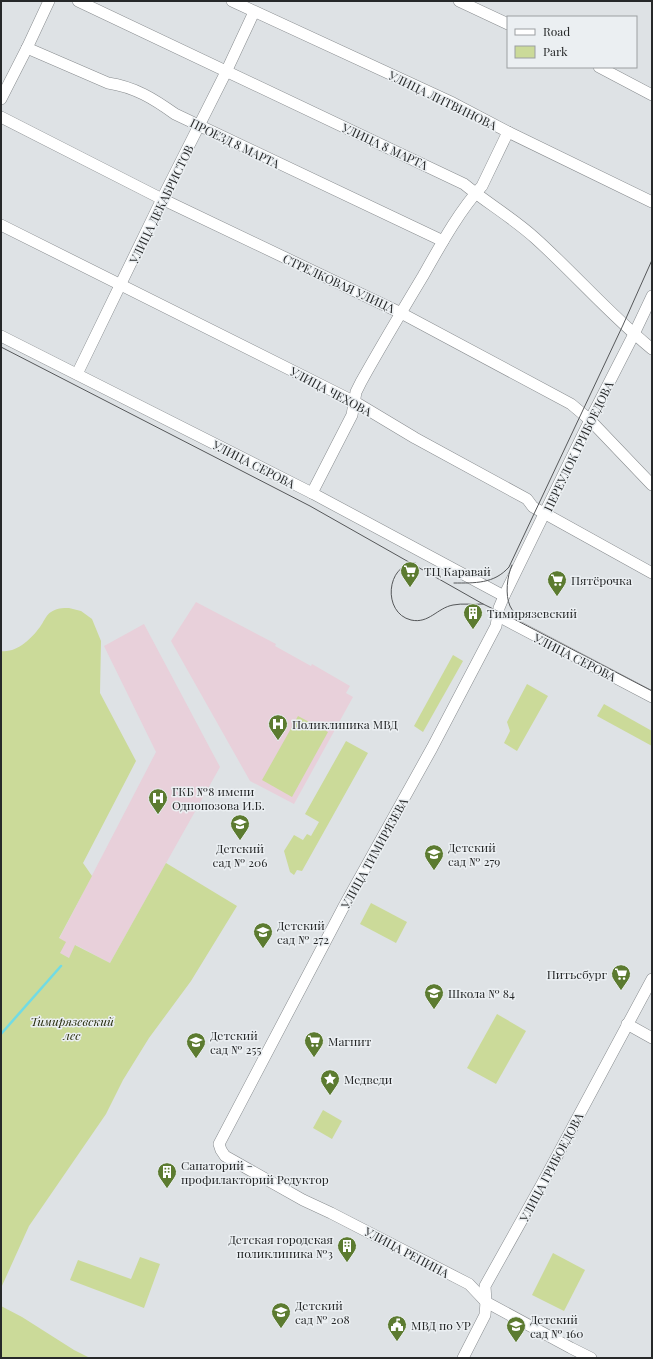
<svg xmlns="http://www.w3.org/2000/svg" width="653" height="1359" font-family="'Playfair Display',serif">
	<style>
		.medical { fill: #e8d0da }
		.green { fill: #cbda99 }
		.lines { fill: none; stroke-linecap: round; stroke-linejoin: round }
		.stream { stroke: #71dbe4; stroke-width: 2.5 }
		.minor-casing { stroke: #878b8e; stroke-width: 12 }
		.minor { stroke: #fff; stroke-width: 11 }
		.tram { stroke: #555759; stroke-width: 1 }
		.labels { text-anchor: middle; dominant-baseline: central; stroke-width: 3; stroke-linejoin: round; paint-order: stroke }
		.street-label { font-size: 12px; fill: #262829; stroke: #ebeff2 }
		.poi-label { font-size: 12px; fill: #262829; stroke: #ebeff2; text-anchor: start }
		.park-label { font-size: 12px; font-style: italic; fill: #262c0c; stroke: #ebeff2 }
	</style>
	<rect width="100%" height="100%" fill="#dee2e5"/>
	<!-- medical -->
	<g class="medical">
		<polygon points="196,602 276,644 275,646 311,666 312,664 350,686 346,693 353,697 294,804 250,781 171,641"/>
		<polygon points="144,624 220,767 110,963 76,945 69,958 60,953 59,939 156,752 104,646"/>
	</g>
	<!-- green -->
	<g class="green">
		<path d="M69 608 81 611 92 619 101 641 100 693 136 761 83 863 92 876 59 938 66 942 60 953 69 958 75 945 110 963 166 863 237 906 191 981 149 1038 123 1080 106 1114 29 1226 1 1288V651C17 653 31 639 40 627 43 623 46 615 51 612 57 608 62 608 69 608Z"/>
		<polygon points="453,655 463,661 423,732 414,726"/>
		<polygon points="527,684 548,696 517,751 504,743 510,731 507,722"/>
		<polygon points="604,704 652,731 652,746 597,716"/>
		<polygon points="298,716 328,732 292,797 262,780"/>
		<polygon points="346,741 368,753 302,871 297,870 294,875 290,872 284,851 294,835 303,840 307,834 311,836 319,822 305,814"/>
		<polygon points="371,903 407,922 396,943 360,924"/>
		<polygon points="497,1014 526,1031 496,1084 467,1068"/>
		<polygon points="323,1110 342,1121 332,1139 313,1128"/>
		<polygon points="553,1253 585,1270 564,1311 532,1295"/>
		<polygon points="140,1257 160,1264 144,1308 70,1280 78,1260 131,1279"/>
		<polygon points="1,1306 22,1317 74,1350 90,1358 1,1358"/>
	</g>
	<g class="lines">
		<!-- stream -->
		<polyline class="stream" points="1,1034 61,966"/>
		<!-- minor casing -->
		<g class="minor-casing">
			<g id="minor">
				<path d="M78 1 464 184C487 203 513 218 535 238 575 274 610 315 652 349"/>
				<polyline points="232,1 453,103 508,132 652,202"/>
				<polyline points="459,1 508,24"/>
				<path d="M27 48 108 83C135 87 154 99 175 114L443 241"/>
				<polyline points="599,67 652,95"/>
				<polyline points="1,99 27,48 49,1"/>
				<polyline points="1,117 162,199 401,313 571,404 590,420 652,485"/>
				<polyline points="1,225 355,402 415,438 527,499 533,507 652,573"/>
				<polyline points="1,336 312,493 504,596"/>
				<polyline points="77,374 162,199 226,72 254,12"/>
				<path d="M312 493 352 415 356 392 361 382C381 346 402 311 423 276 440 246 459 211 482 186L508 132"/>
				<polyline points="498,616 652,697"/>
				<polyline points="627,1024 652,1038"/>
				<polyline points="463,1358 485,1315 486,1302 485,1286 542,1184 652,979"/>
				<polyline points="591,1358 571,1348 486,1302 469,1284 331,1213 303,1200 225,1156 221,1150 219,1144 343,908 432,748 496,626 499,608 504,596 590,420 634,334 652,296"/>
			</g>
		</g>
		<!-- minor -->
		<use href="#minor" class="minor"/>
		<!-- tram -->
		<g class="tram">
			<polyline points="1,347 310,506 483,604 514,619 652,691"/>
			<path d="M415 563C386 564 382 613 411 620 429 624 437 608 453 605 462 603 474 605 483 604"/>
			<path d="M512 565C507 576 505 595 510 606 512 611 517 614 520 619"/>
			<path d="M454 583C475 583 494 584 509 567L623 325 652 260"/>
		</g>
	</g>
	<!-- icons -->
	<defs>
		<g id="supermarket-pin" transform="scale(1)"><path d="M0 17L-7.5 6A9.5 9.5 0 1 1 7.5 6Z" fill="#5c7b30" stroke="#ebeff2"/><path d="M-6-5.5h2.5l.6 2H6L4.5 2H-2.5L-4.4-4H-6ZM-1.5 3.2a1.3 1.3 0 1 0 .1 0ZM3 3.2a1.3 1.3 0 1 0 .1 0Z" fill="#fff"/></g>
		<g id="building-pin" transform="scale(1)"><path d="M0 17L-7.5 6A9.5 9.5 0 1 1 7.5 6Z" fill="#5c7b30" stroke="#ebeff2"/><path d="M-4-6H4V6H1V3H-1V6H-4ZM-2.5-4.3h1.7v1.8h-1.7ZM.8-4.3h1.7v1.8H.8ZM-2.5-1h1.7V.8h-1.7ZM.8-1h1.7V.8H.8Z" fill="#fff"/></g>
		<g id="hospital-pin" transform="scale(1)"><path d="M0 17L-7.5 6A9.5 9.5 0 1 1 7.5 6Z" fill="#5c7b30" stroke="#ebeff2"/><path d="M-5-5h3v3.5h4V-5h3V5h-3V1.5h-4V5h-3Z" fill="#fff"/></g>
		<g id="school-pin" transform="scale(1)"><path d="M0 17L-7.5 6A9.5 9.5 0 1 1 7.5 6Z" fill="#5c7b30" stroke="#ebeff2"/><path d="M0-5L7-2L0 1L-7-2ZM-4 1L0 2.5L4 1V4Q0 6-4 4Z" fill="#fff"/></g>
		<g id="sight-pin" transform="scale(1)"><path d="M0 17L-7.5 6A9.5 9.5 0 1 1 7.5 6Z" fill="#5c7b30" stroke="#ebeff2"/><path d="M0-6L1.8-2.2L6-1.7L2.9 1.2L3.7 5.4L0 3.3L-3.7 5.4L-2.9 1.2L-6-1.7L-1.8-2.2Z" fill="#fff"/></g>
		<g id="civic-pin" transform="scale(1)"><path d="M0 17L-7.5 6A9.5 9.5 0 1 1 7.5 6Z" fill="#5c7b30" stroke="#ebeff2"/><path d="M-.6-6.5H3V-4.5H.6V-3L4-1V1h2V6H-6V1h2V-1L-.6-3ZM-1.2 2.5V6h2.4V2.5Z" fill="#fff"/></g>
	</defs>
	<g fill-rule="evenodd">
		<use href="#supermarket-pin" x="410" y="571"/>
		<use href="#supermarket-pin" x="557" y="580"/>
		<use href="#building-pin" x="473" y="613"/>
		<use href="#hospital-pin" x="278" y="724"/>
		<use href="#hospital-pin" x="158" y="798"/>
		<use href="#school-pin" x="240" y="824"/>
		<use href="#school-pin" x="434" y="854"/>
		<use href="#school-pin" x="263" y="932"/>
		<use href="#supermarket-pin" x="621" y="974"/>
		<use href="#school-pin" x="434" y="993"/>
		<use href="#supermarket-pin" x="314" y="1041"/>
		<use href="#school-pin" x="196" y="1042"/>
		<use href="#sight-pin" x="330" y="1079"/>
		<use href="#building-pin" x="167" y="1172"/>
		<use href="#building-pin" x="347" y="1246"/>
		<use href="#school-pin" x="281" y="1312"/>
		<use href="#civic-pin" x="397" y="1325"/>
		<use href="#school-pin" x="516" y="1326"/>
	</g>
	<g class="labels">
		<!-- street labels -->
		<g class="street-label">
			<text transform="translate(443 100) rotate(26)">УЛИЦА ЛИТВИНОВА</text>
			<text transform="translate(235 143) rotate(26)">ПРОЕЗД 8 МАРТА</text>
			<text transform="translate(385 146) rotate(25)">УЛИЦА 8 МАРТА</text>
			<text transform="translate(161 204) rotate(-64)">УЛИЦА ДЕКАБРИСТОВ</text>
			<text transform="translate(339 283) rotate(25)">СТРЕЛКОВАЯ УЛИЦА</text>
			<text transform="translate(331 391) rotate(28)">УЛИЦА ЧЕХОВА</text>
			<text transform="translate(578 446) rotate(-64)">ПЕРЕУЛОК ГРИБОЕДОВА</text>
			<text transform="translate(254 464) rotate(27)">УЛИЦА СЕРОВА</text>
			<text transform="translate(575 657) rotate(27)">УЛИЦА СЕРОВА</text>
			<text transform="translate(374 853) rotate(-61)">УЛИЦА ТИМИРЯЗЕВА</text>
			<text transform="translate(551 1167) rotate(-62)">УЛИЦА ГРИБОЕДОВА</text>
			<text transform="translate(407 1252) rotate(28)">УЛИЦА РЕПИНА</text>
		</g>
		<!-- poi labels -->
		<g class="poi-label">
			<text x="424" y="571">ТЦ Каравай</text>
			<text x="571" y="580">Пятёрочка</text>
			<text x="487" y="613">Тимирязевский</text>
			<text x="292" y="724">Поликлиника МВД</text>
			<text x="172" y="791">ГКБ №8 имени<tspan x="172" dy="14">Однопозова И.Б.</tspan></text>
			<text x="448" y="847">Детский<tspan x="448" dy="14">сад № 279</tspan></text>
			<text x="240" y="848" text-anchor="middle">Детский<tspan x="240" dy="14">сад № 206</tspan></text>
			<text x="277" y="925">Детский<tspan x="277" dy="14">сад № 272</tspan></text>
			<text x="607" y="974" text-anchor="end">Питьсбург</text>
			<text x="448" y="993">Школа № 84</text>
			<text x="210" y="1035">Детский<tspan x="210" dy="14">сад № 255</tspan></text>
			<text x="328" y="1041">Магнит</text>
			<text x="344" y="1079">Медведи</text>
			<text x="181" y="1165">Санаторий -<tspan x="181" dy="14">профилакторий Редуктор</tspan></text>
			<text x="333" y="1239" text-anchor="end">Детская городская<tspan x="333" dy="14">поликлиника №3</tspan></text>
			<text x="295" y="1305">Детский<tspan x="295" dy="14">сад № 208</tspan></text>
			<text x="530" y="1319">Детский<tspan x="530" dy="14">сад № 160</tspan></text>
			<text x="411" y="1325">МВД по УР</text>
		</g>
		<!-- park labels -->
		<g class="park-label">
			<text x="72" y="1021">Тимирязевский<tspan x="72" dy="14">лес</tspan></text>
		</g>
	</g>
	<!-- border -->
	<rect width="653" height="1359" fill="none" stroke="#262829" stroke-width="4"/>
	<!-- legend -->
	<rect x="507" y="16" width="130" height="52" fill="#ebeff2" stroke="#9c9fa2"/>
	<rect x="515" y="29" width="20" height="6" fill="#ffffff" stroke="#9c9fa2"/>
	<text x="543" y="36" font-size="12" fill="#262829">Road</text>
	<rect x="515" y="46" width="20" height="12" fill="#cbda99" stroke="#9c9fa2"/>
	<text x="543" y="56" font-size="12" fill="#262829">Park</text>
</svg>
